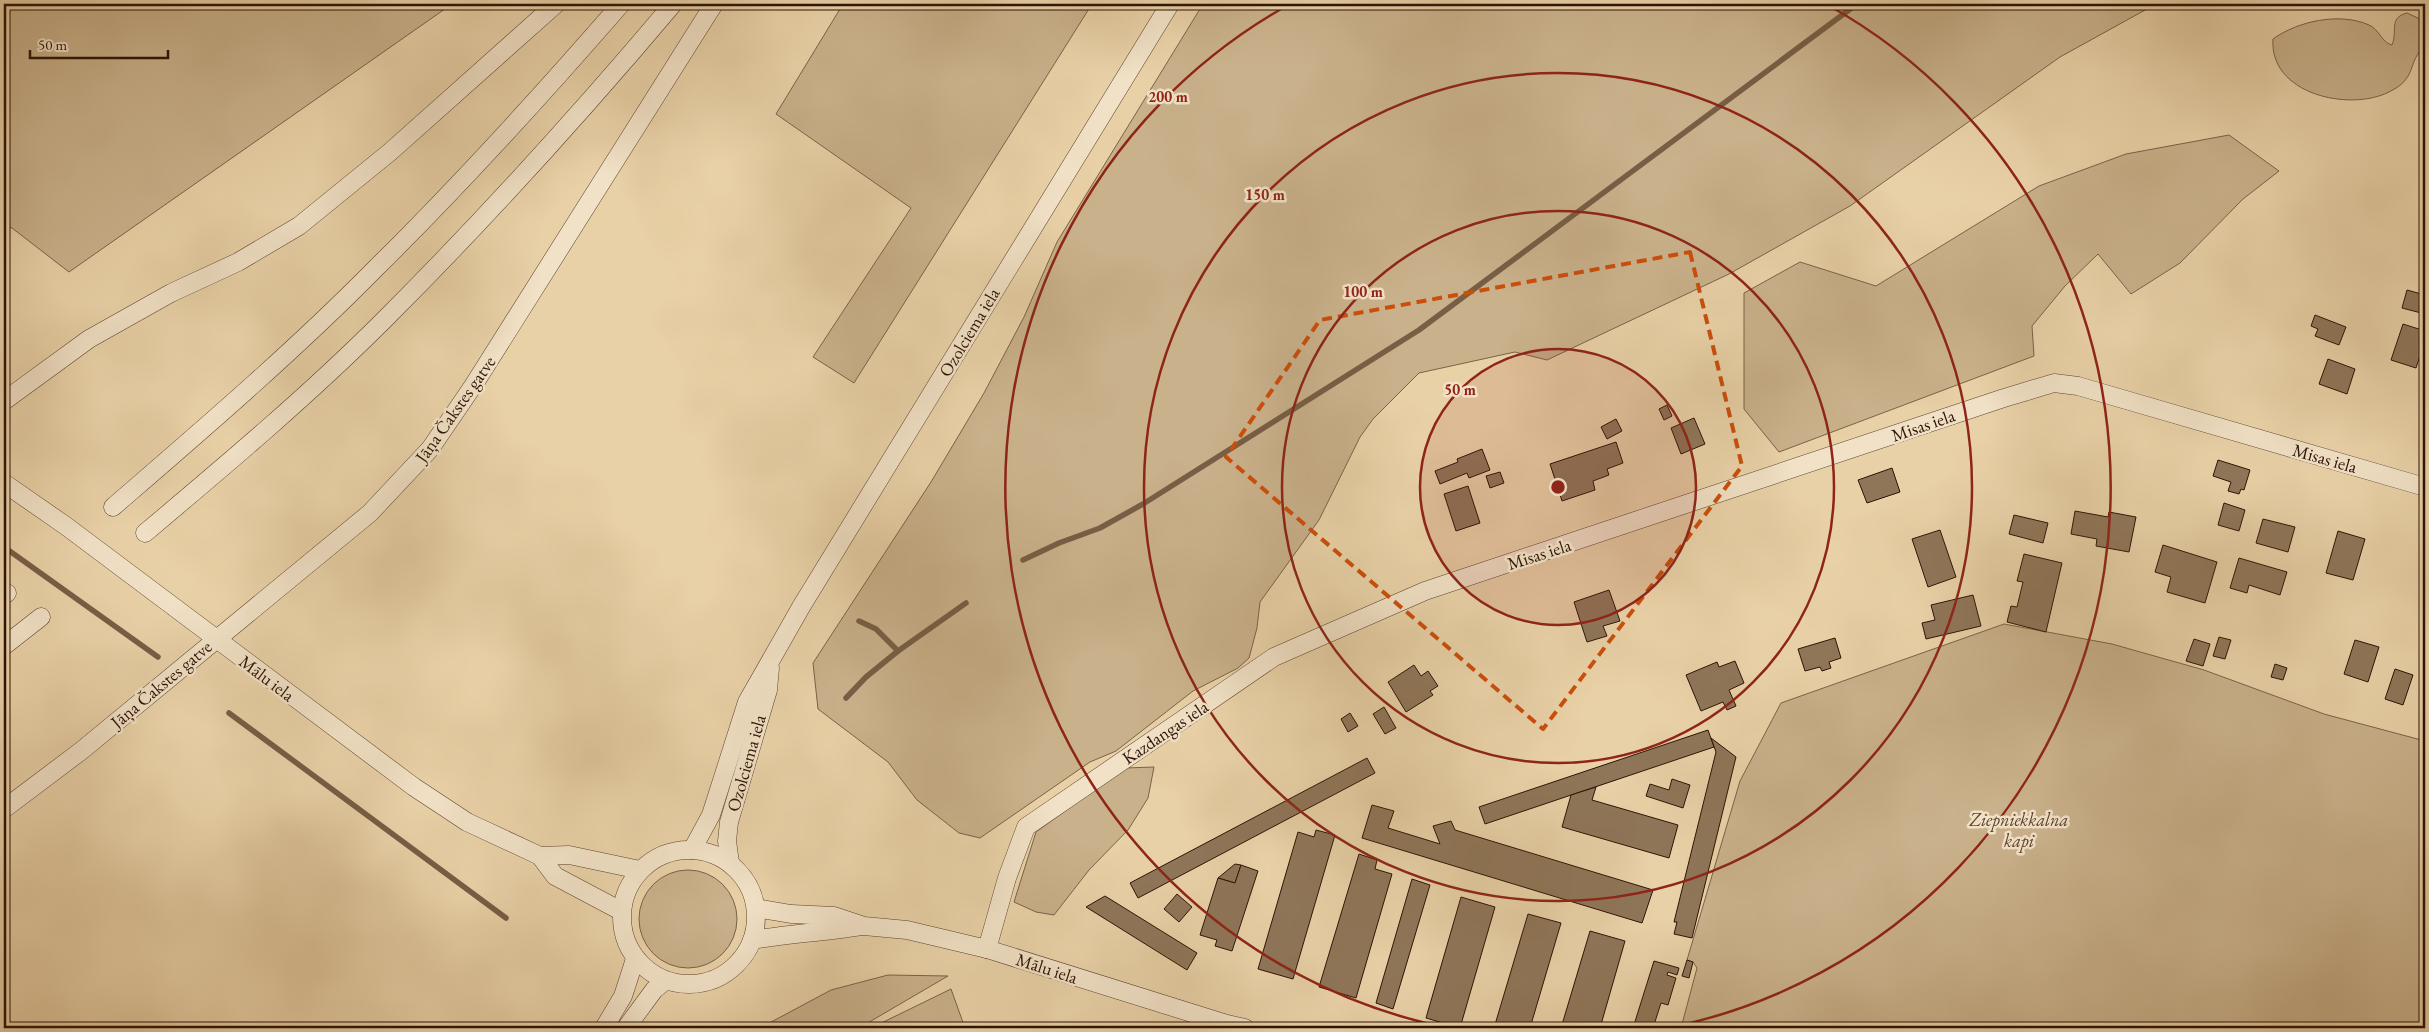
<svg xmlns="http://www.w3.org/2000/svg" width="2429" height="1032" font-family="'EB Garamond',serif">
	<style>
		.green { fill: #c9b18b; stroke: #7b6248 }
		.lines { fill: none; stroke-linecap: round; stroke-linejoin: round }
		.stream { stroke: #775e45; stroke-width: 5.5 }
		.building { fill: #8f7659; stroke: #2d1305 }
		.minor-casing { stroke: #5c422e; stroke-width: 19 }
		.minor { stroke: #f1e1c6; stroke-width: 18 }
		.marked { fill: none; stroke: #cc4e0b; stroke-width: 4; stroke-dasharray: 10 6; stroke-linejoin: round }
		.ring { fill: none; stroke: #8f2418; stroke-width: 2.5 }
		.labels { text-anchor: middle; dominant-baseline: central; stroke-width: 5; stroke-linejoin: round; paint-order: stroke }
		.street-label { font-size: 18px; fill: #2d1305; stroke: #f1e1c6 }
		.park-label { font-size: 18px; font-style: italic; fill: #5c422d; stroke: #f1e1c6 }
		.centre { fill: #8f2418; stroke: #f1e1c6; stroke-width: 2.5 }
		.ring-label { font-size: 15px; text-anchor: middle; font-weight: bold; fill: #8f2418; stroke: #f1e1c6; stroke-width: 5; stroke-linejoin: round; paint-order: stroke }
	</style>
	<rect width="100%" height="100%" fill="#e9d1a7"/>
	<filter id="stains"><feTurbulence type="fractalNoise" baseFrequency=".004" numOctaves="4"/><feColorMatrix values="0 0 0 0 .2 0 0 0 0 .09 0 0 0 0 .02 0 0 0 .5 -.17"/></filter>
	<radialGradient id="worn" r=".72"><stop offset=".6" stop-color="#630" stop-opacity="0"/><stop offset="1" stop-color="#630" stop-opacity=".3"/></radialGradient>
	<!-- green -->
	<g class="green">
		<polygon points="4,4 452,4 69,272 12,228 4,226"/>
		<polygon points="843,4 1092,4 854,383 813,357 911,208 776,114"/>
		<polygon points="1203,4 2156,4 2060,57 1850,206 1729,274 1547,360 1515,352 1419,373 1373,419 1360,437 1319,520 1260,602 1257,628 1249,658 1238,668 1193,691 1116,751 1090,762 980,838 959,833 917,800 888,762 818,709 813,663 931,482 984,393 1024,317 1057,242"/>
		<path d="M2407 13 2420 19 2424 31 2425 45C2406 64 2418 78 2389 92 2349 112 2269 94 2273 39 2298 21 2340 12 2369 25 2380 30 2381 42 2392 45 2398 31 2388 18 2407 13Z"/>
		<polygon points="2229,135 2279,171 2243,199 2180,263 2131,294 2098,254 2065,286 2032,326 2034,356 1779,452 1744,409 1744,293 1800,262 1876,286 2039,186 2126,154"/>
		<polygon points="2004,624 2112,644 2204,670 2324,714 2425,741 2425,1028 1681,1028 1697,968 1693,962 1687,960 1740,781 1781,703"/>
		<polygon points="1154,767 1148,798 1128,830 1089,870 1054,915 1036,912 1014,902 1036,832 1125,768"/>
		<circle cx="688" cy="919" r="49"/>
		<polygon points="888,975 948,976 859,1028 760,1028 831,990"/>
		<polygon points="951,989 965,1028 871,1028"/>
	</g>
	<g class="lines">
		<!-- stream -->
		<g class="stream">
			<polyline points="4,547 158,657"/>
			<polyline points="1023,560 1059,543 1100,528 1143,504 1419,330 1857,4"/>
			<polyline points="859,621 876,629 898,651 966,603"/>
			<polyline points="846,698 866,677 898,651"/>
			<polyline points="229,713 506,918"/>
		</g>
	</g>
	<!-- building -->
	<g class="building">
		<polygon points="2407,290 2425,295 2425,314 2402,308"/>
		<polygon points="2315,315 2346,327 2339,345 2315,336 2318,329 2311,326"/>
		<polygon points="2403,324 2425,331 2425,340 2416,368 2391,360"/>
		<polygon points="2328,359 2355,369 2347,394 2319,384"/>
		<polygon points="1667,405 1672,416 1664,420 1659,409"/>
		<polygon points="1694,418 1705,444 1681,454 1671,428"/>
		<polygon points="1616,419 1622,431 1607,439 1601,427"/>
		<polygon points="1616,442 1623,463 1607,469 1609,475 1593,481 1595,490 1562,501 1550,464"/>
		<polygon points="1482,449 1490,470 1469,478 1467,473 1440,484 1435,471 1458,462 1457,459"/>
		<polygon points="2218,460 2250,470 2244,490 2241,489 2239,494 2228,491 2231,482 2213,476"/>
		<polygon points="1892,468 1900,492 1867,503 1858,480"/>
		<polygon points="1500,472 1504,483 1490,488 1486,476"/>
		<polygon points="1468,486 1480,523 1456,531 1444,494"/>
		<polygon points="2224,503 2245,510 2239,531 2218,525"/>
		<polygon points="2075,511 2108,517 2109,512 2136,517 2129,552 2096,546 2097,539 2071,534"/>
		<polygon points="2014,515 2048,523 2043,543 2009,534"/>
		<polygon points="2263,519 2295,527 2288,552 2256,543"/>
		<polygon points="1940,530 1956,577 1928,587 1912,539"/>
		<polygon points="2338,531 2365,539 2353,580 2326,573"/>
		<polygon points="2163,545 2217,562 2205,603 2167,592 2171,577 2155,572"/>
		<polygon points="2024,554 2062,563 2046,632 2007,622 2011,606 2017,607 2023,582 2017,581"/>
		<polygon points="2239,558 2287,572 2280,595 2249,585 2247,593 2230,588"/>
		<polygon points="1609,590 1620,621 1603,626 1607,636 1587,642 1574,602"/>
		<polygon points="1973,595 1981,626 1926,639 1922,623 1935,620 1931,605"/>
		<polygon points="2219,637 2231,640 2225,659 2213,656"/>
		<polygon points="1835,638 1841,658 1829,662 1831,668 1822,671 1820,667 1805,671 1798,649"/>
		<polygon points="2194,639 2210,644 2203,666 2186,661"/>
		<polygon points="2355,640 2379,647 2368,682 2344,674"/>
		<polygon points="1735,661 1744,683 1729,690 1736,706 1727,710 1723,702 1701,711 1686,675 1717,662 1719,667"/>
		<polygon points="2275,664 2287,668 2283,680 2271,677"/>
		<polygon points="1414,665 1421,676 1428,671 1438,686 1430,691 1433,695 1406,712 1388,682"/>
		<polygon points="2395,669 2413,675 2403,705 2385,699"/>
		<polygon points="1384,707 1396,728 1385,734 1373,714"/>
		<polygon points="1350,713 1358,726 1348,732 1341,719"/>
		<polygon points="1708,730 1714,747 1485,824 1479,807"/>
		<polygon points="1711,738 1736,757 1692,938 1674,934 1677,922 1674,922 1716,752"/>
		<polygon points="1367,758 1375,773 1138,898 1130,883"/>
		<polygon points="1672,779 1690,785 1683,808 1646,796 1650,784 1669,790"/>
		<polygon points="1596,787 1592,800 1678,825 1669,858 1562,827 1571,795"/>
		<polygon points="1372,805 1394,811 1388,828 1440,844 1433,826 1451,821 1455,830 1653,890 1642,923 1362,838"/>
		<polygon points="1316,830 1335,835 1293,979 1258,969 1298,832 1314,837"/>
		<polygon points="1359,854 1377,860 1375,869 1392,874 1356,998 1319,987"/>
		<polygon points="1235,864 1241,865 1235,883 1218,878"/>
		<polygon points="1241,865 1258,871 1232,951 1215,946 1217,940 1200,935 1218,878 1235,883"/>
		<polygon points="1412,879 1430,885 1393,1009 1376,1003"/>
		<polygon points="1177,894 1192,907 1179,922 1164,909"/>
		<polygon points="1105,896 1197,953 1187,970 1086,907"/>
		<polygon points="1461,897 1495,907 1460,1028 1426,1018"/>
		<polygon points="1528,914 1561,923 1530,1028 1494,1028"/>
		<polygon points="1590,931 1625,941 1600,1028 1561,1028"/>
		<polygon points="1687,960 1693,962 1689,978 1682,976"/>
		<polygon points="1654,961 1679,968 1677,975 1668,972 1667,975 1676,978 1668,1005 1661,1003 1653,1028 1633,1028"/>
		<polygon points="1931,1024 1944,1028 1930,1028"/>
	</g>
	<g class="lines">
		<!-- minor casing -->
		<g class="minor-casing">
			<g id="minor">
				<polyline points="4,401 89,339 171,293 238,262 299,226 390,152 556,4"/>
				<polyline points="4,483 66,526 414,787 467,822 540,856 555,876 621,911"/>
				<path d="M113 507C202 430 292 353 375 269 461 184 542 95 621 4"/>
				<path d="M145 533C227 464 309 395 385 319 486 218 581 113 673 4"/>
				<polyline points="4,595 7,593"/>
				<polyline points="4,646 41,617"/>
				<polyline points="4,809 81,751 370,513 430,449 473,386 714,4"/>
				<circle cx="689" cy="917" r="67"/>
				<polyline points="692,850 711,815 747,702 801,607 1170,4"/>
				<polyline points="540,856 569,855 640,870"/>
				<polyline points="730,863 727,841 729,822 768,690 770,668"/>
				<polyline points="756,908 791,914 834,916 864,926 907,930 987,949 1227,1024 1245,1028"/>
				<path d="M752 940C788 934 824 932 861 926"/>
				<polyline points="987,949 1007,878 1026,827 1274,657 1425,591 2004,398 2054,383 2078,386 2425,487"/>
				<polyline points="604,1028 623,996 635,959"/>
				<polyline points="626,1028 654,990 665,981"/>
			</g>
		</g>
		<!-- minor -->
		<use href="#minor" class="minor"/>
	</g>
	<!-- marked area -->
	<path class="marked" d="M1690 252 1742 466 1543 729 1226 457 1320 320Z"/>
	<!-- distance rings -->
	<circle cx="1558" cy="487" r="138" fill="#8f2418" fill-opacity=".12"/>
	<g class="ring">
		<circle cx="1558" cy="487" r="138"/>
		<circle cx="1558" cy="487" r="276"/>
		<circle cx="1558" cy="487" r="414"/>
		<path d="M1448 1028A552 552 0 0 1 1290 4M1826 4A552 552 0 0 1 1668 1028"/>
	</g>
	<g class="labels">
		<!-- street labels -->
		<g class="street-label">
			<text transform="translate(969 332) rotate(-59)">Ozolciema iela</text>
			<text transform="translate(455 409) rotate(-55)">Jāņa Čakstes gatve</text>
			<text transform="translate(1923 425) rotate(-19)">Misas iela</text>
			<text transform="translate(2325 458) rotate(16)">Misas iela</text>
			<text transform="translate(1539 554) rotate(-18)">Misas iela</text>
			<text transform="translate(267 678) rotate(37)">Mālu iela</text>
			<text transform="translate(161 684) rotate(-40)">Jāņa Čakstes gatve</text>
			<text transform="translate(1165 732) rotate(-34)">Kazdangas iela</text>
			<text transform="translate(746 763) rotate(-74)">Ozolciema iela</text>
			<text transform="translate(1047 968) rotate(18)">Mālu iela</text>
		</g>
		<!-- park labels -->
		<g class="park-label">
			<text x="2019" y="819">Ziepniekkalna<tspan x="2019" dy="21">kapi</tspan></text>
		</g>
	</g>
	<circle cx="1558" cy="487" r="8" class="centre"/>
	<g class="ring-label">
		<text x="1168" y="102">200 m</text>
		<text x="1265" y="200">150 m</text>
		<text x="1363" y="297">100 m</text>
		<text x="1460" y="395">50 m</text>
	</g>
	<!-- margin -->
	<rect width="2429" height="1032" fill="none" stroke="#e9d1a7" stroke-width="20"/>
	<rect x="5" y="5" width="2419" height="1022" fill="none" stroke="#2d1305" stroke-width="2.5"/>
	<rect x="10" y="10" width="2409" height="1012" fill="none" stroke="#2d1305"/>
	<!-- scale -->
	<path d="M30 50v8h138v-8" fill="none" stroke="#2d1305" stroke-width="2.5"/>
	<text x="38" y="50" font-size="15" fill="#2d1305" stroke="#f1e1c6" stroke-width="4" paint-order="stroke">50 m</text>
	<rect width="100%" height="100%" filter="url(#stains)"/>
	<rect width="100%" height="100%" fill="url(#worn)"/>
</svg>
